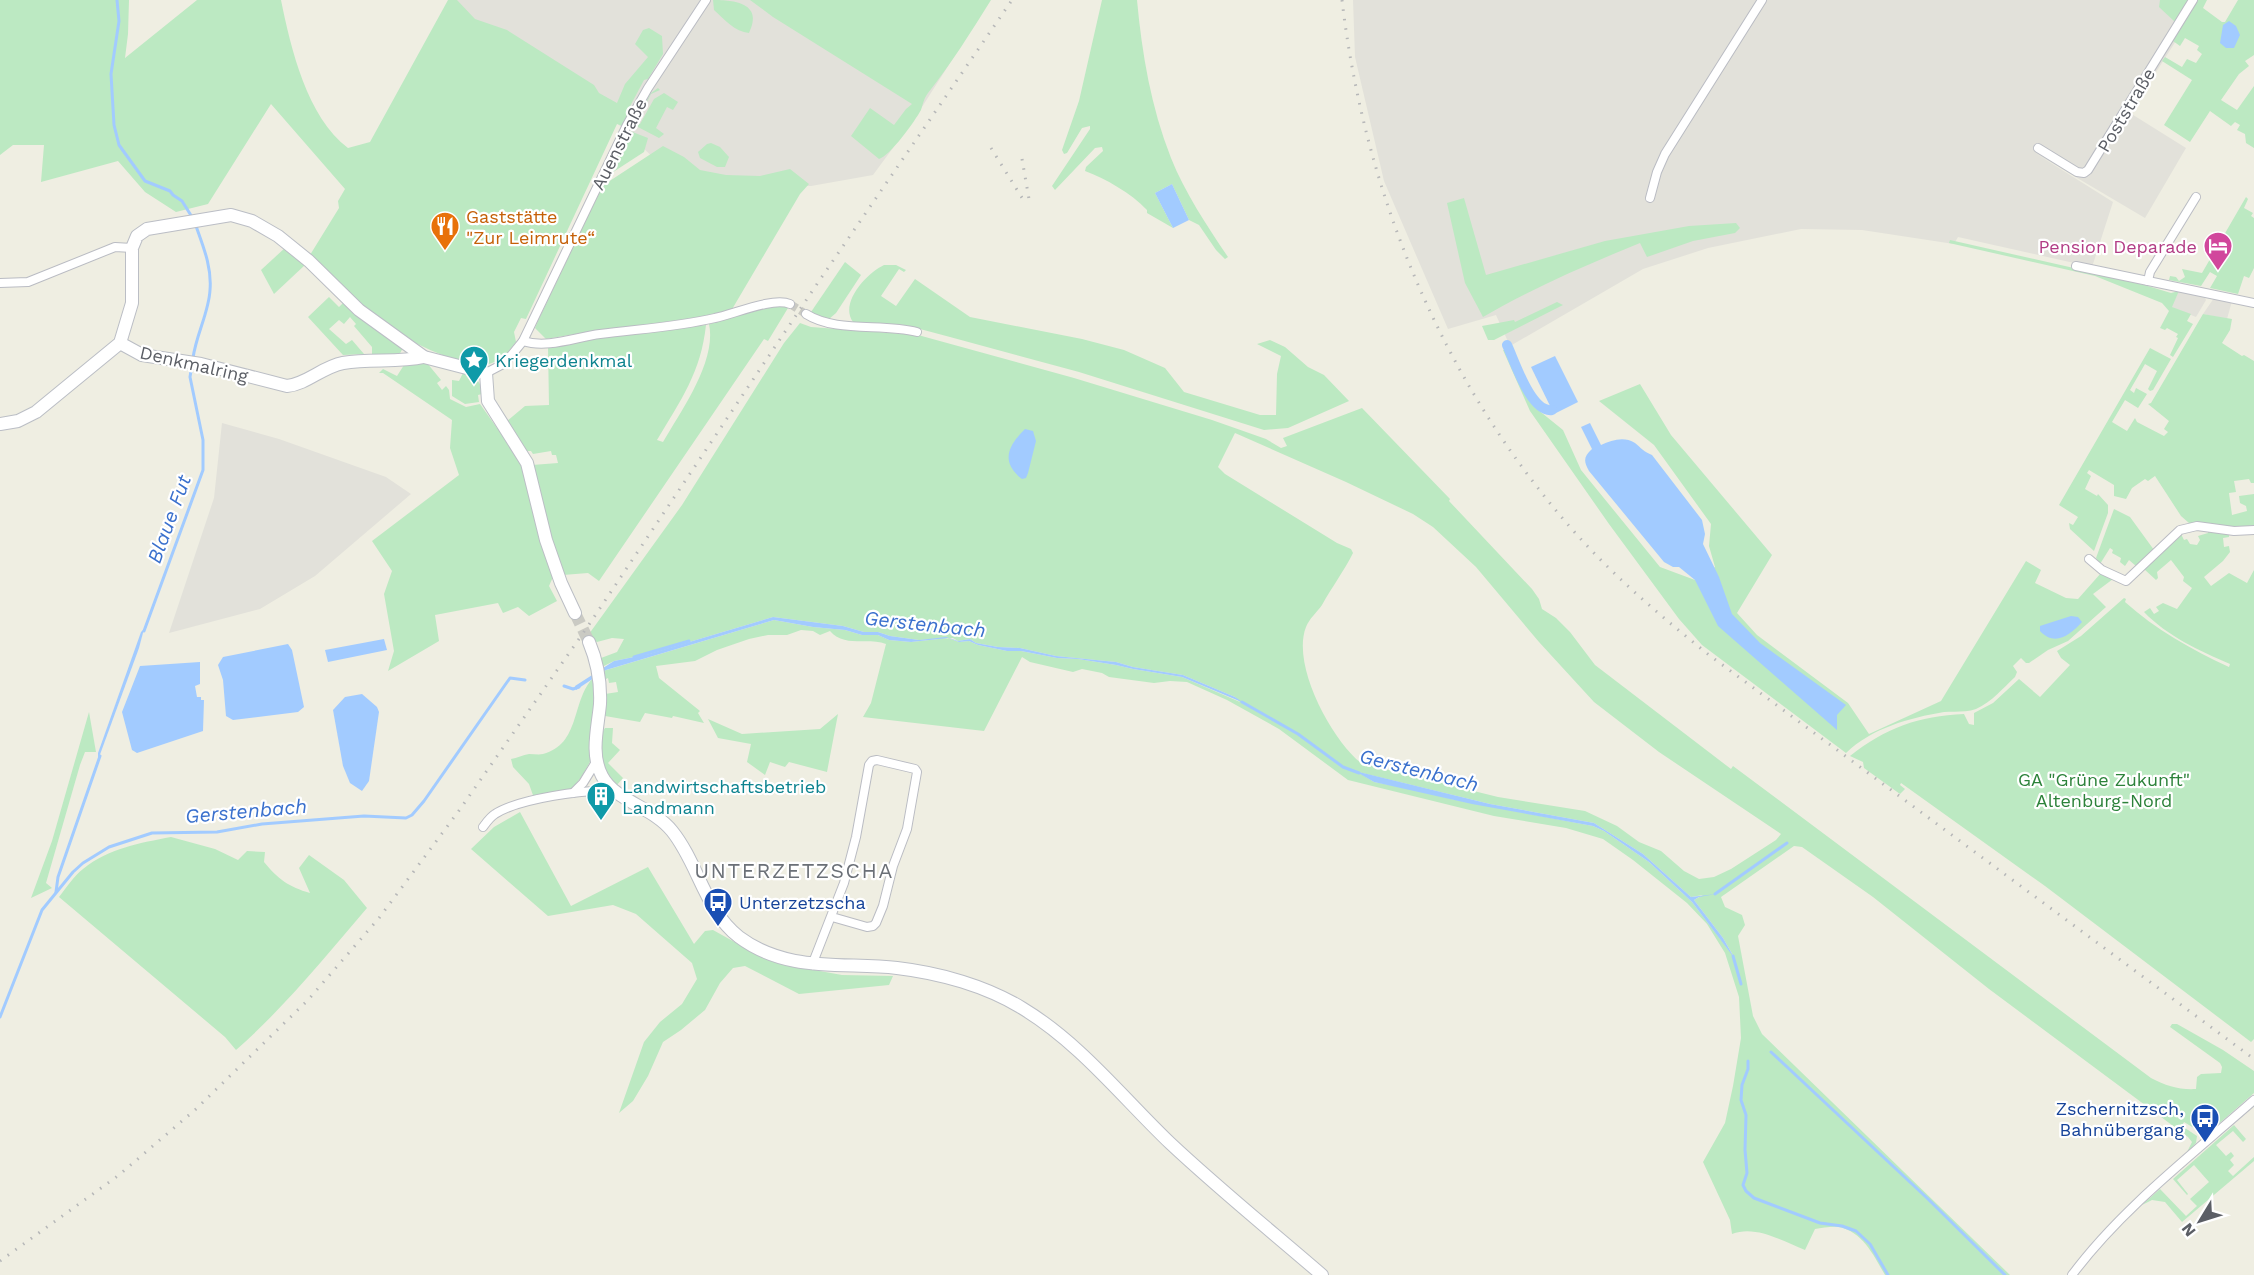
<svg xmlns="http://www.w3.org/2000/svg" width="2254" height="1275" font-family="'Work Sans',sans-serif">
	<style>
		.industrial { fill: #e2e1da }
		.green { fill: #bce9c2; fill-rule: evenodd }
		.water { fill: #a2cbff }
		.lines { fill: none; stroke-linecap: round; stroke-linejoin: round }
		.stream { stroke: #a2cbff; stroke-width: 3 }
		.canal { stroke: #a2cbff; stroke-width: 10 }
		.street-tunnel { stroke: #cacac3; stroke-width: 8; stroke-dasharray: 8 4; stroke-linecap: butt }
		.secondary-tunnel { stroke: #cacac3; stroke-width: 12; stroke-dasharray: 12 6; stroke-linecap: butt }
		.street-casing { stroke: #babcc3; stroke-width: 10 }
		.secondary-casing { stroke: #bbbec5; stroke-width: 14 }
		.street { stroke: #fff; stroke-width: 8 }
		.secondary { stroke: #fff; stroke-width: 12 }
		.rail { stroke: #b6b7b8; stroke-width: 3; stroke-dasharray: 1.5 8; stroke-linecap: butt }
		.labels { text-anchor: middle; dominant-baseline: central; stroke-width: 4.5; stroke-linejoin: round; paint-order: stroke }
		.street-label { font-size: 18px; fill: #5b5e65; stroke: #fff }
		.food-label { font-size: 18px; fill: #c56008; stroke: #fff; text-anchor: start }
		.hotel-label { font-size: 18px; fill: #b23c85; stroke: #fff; text-anchor: end }
		.culture-label { font-size: 18px; fill: #0d838f; stroke: #fff; text-anchor: start }
		.park-label { font-size: 18px; fill: #2c823a; stroke: #fff }
		.transit-label { font-size: 18px; fill: #164399; stroke: #fff; text-anchor: start }
		.water-label { font-size: 20px; font-style: italic; fill: #3a70cd; stroke: #fff }
		.quarter-label { font-size: 21px; letter-spacing: 1.5px; fill: #6b7077; stroke: #fff }
	</style>
	<rect width="100%" height="100%" fill="#efeee2"/>
	<!-- industrial -->
	<g class="industrial">
		<polygon points="448,0 990,0 915,118 873,175 811,186 693,185 661,165 618,124"/>
		<polygon points="1353,0 2202,0 2130,113 2186,148 2145,218 2035,153 2113,202 2092,267 1958,237 1954,244 1862,230 1801,229 1708,248 1643,269 1510,346 1496,315 1448,329 1384,181 1355,57"/>
		<polygon points="2179,291 2204,296 2206,300 2196,317 2171,307"/>
		<polygon points="2214,298 2232,301 2227,319 2203,314"/>
		<polygon points="222,423 279,439 386,477 411,494 315,576 260,609 169,633 214,498"/>
	</g>
	<!-- green -->
	<g class="green">
		<path d="M0 0H129L128 34 125 58 197 0H281C291 49 307 117 348 148L370 142 448 0H457L475 19 507 30 594 85 599 93 617 103 625 84 648 57 635 44 643 30 649 28 662 36 663 54 648 79 644 80 627 112 628 115 622 126 617 124 526 319 521 318 514 332 516 342C509 351 503 359 492 363 463 373 387 330 365 311 346 294 328 273 310 255L339 208 338 201 345 189 271 104 208 204 176 212 145 192 118 161 41 182 44 145H13L0 155Z"/>
		<path d="M713 0C734 0 764 3 749 33 735 32 724 19 714 10Z"/>
		<path d="M750 0H991C971 32 951 64 928 93 924 98 923 104 921 110 915 121 890 156 879 159L851 136 870 108 894 125 906 109 912 104 773 17Z"/>
		<path d="M1102 0H1137C1142 54 1151 107 1171 158 1185 193 1207 226 1228 257L1225 259 1216 250 1199 225 1189 220 1172 184 1155 193 1173 228 1147 213V210C1131 193 1106 179 1085 171L1086 167 1103 151 1102 147 1095 148 1055 190 1052 186 1090 129V126L1082 128 1067 153 1064 154 1062 150 1079 101Z"/>
		<polygon points="2160,0 2190,0 2175,22 2159,7"/>
		<polygon points="2197,0 2207,0 2203,8 2222,22 2225,22 2238,0 2254,0 2254,55 2245,61 2249,66 2239,74 2221,100 2237,110 2254,86 2254,152 2254,148 2246,143 2245,134 2237,130 2240,125 2235,122 2231,126 2210,111 2190,142 2164,125 2192,80 2162,61 2165,57 2182,67 2187,59 2196,63 2202,54 2197,50 2199,46 2185,38 2180,46 2173,41"/>
		<polygon points="658,88 660,90 651,94 637,122 640,124 654,99 664,93 678,102 673,110 667,107 656,128 664,134 659,138 636,126 635,122 651,93"/>
		<polygon points="630,131 648,138 644,152 607,176"/>
		<polygon points="711,143 720,147 729,157 725,167 717,167 700,158 698,152 707,144"/>
		<path d="M663 146 684 157 700 170 726 175 760 176 790 169 809 184 800 194 731 311C670 324 608 327 546 339L535 328 537 323 602 186Z"/>
		<polygon points="2246,197 2248,199 2244,208 2253,213 2251,216 2254,218 2254,268 2249,278 2244,276 2238,294 2210,288 2217,276 2210,272 2201,286 2169,280 2170,276 2176,277 2179,281 2185,277 2182,269 2202,273"/>
		<path d="M1464 198 1486 275 1605 241 1689 226 1736 223 1740 228 1735 233 1693 241 1647 257 1640 243C1586 265 1533 288 1483 317L1465 283 1447 203Z"/>
		<polygon points="1950,240 2131,281 2171,293 2179,291 2172,307 2191,314 2187,321 2193,324 2173,357 2170,355 2178,338 2176,337 2178,334 2167,328 2165,330 2160,328 2169,311 2162,303 2095,276 1949,243"/>
		<polygon points="286,247 306,264 274,294 261,270"/>
		<polygon points="845,262 861,275 836,313 829,319 818,317 811,312"/>
		<path d="M884 265H896L906 270 904 272 899 269 881 296 896 306 915 279 970 317 1082 339 1124 350 1165 368 1184 392 1260 415H1276L1277 374 1281 356 1257 344 1270 340 1285 347 1308 367 1324 375 1349 401 1288 428 1264 430 1079 372 950 337 905 325 853 322C839 303 867 273 884 265Z"/>
		<polygon points="329,297 339,307 344,302 404,346 398,357 372,355 372,347 354,326 356,324 350,317 344,324 339,320 329,329 346,344 352,340 364,354 343,355 308,317"/>
		<polygon points="1557,302 1563,305 1494,340 1488,340 1482,326 1514,320 1515,322"/>
		<path d="M784 306 788 308 768 341 764 339 599 581 588 573 563 575 552 546 532 465 558 463 556 455H552L551 451 533 454 531 451H527L507 421 525 406 549 405 548 347 594 339 706 325C701 372 681 400 657 440L663 442C681 411 717 361 709 324L765 308Z"/>
		<polygon points="2203,314 2232,319 2230,330 2222,343 2242,356 2244,355 2254,361 2254,483 2251,483 2249,479 2234,481 2236,492 2229,493 2232,515 2247,511 2246,506 2240,503 2239,496 2254,494 2254,528 2189,523 2181,516 2155,476 2148,481 2145,479 2132,488 2126,499 2114,496 2114,485 2089,470 2087,473 2091,476 2085,489 2097,496 2098,494 2108,505 2108,513 2094,551 2070,529 2069,523 2073,525 2078,517 2059,505 2150,348 2171,359 2153,390 2150,391 2148,389 2157,371 2145,364 2130,390 2134,393 2136,388 2147,394 2138,408 2125,400 2112,422 2127,431 2135,418 2137,422 2164,436 2168,432 2164,429 2169,421 2148,404 2151,403"/>
		<path d="M800 323 811 327 918 335 1074 378 1212 420 1266 439 1281 448 1287 446 1283 438 1362 408 1450 499 1449 501 1532 589 1539 599 1542 609 1556 618 1570 632 1595 665 1731 769 1733 766 2151 1078C2166 1086 2180 1090 2196 1089L2197 1077 2201 1074 2221 1073 2222 1067 2220 1063 2170 1027 2172 1024H2177L2223 1050 2254 1071V1093L2214 1128 2199 1131 2184 1122 2182 1126 2197 1136 2196 1143 2186 1154 2192 1142 2188 1137 1989 989 1873 897 1802 847 1794 846 1721 897 1725 907 1742 915 1745 925 1738 936 1753 1016 1762 1034 2010 1275H1885C1874 1256 1863 1232 1839 1227 1832 1226 1822 1228 1815 1229L1805 1250C1782 1241 1756 1225 1732 1234L1730 1220 1703 1162 1725 1123 1733 1086 1741 1038 1739 997 1725 953 1707 924 1687 903 1633 860 1603 839 1566 828 1494 816 1348 780 1279 729 1227 700 1187 682 1170 681 1154 683 1109 677 1102 673 1082 669 1073 672 1030 662 1022 657 984 731 863 717 871 703 886 644C869 637 844 648 830 631L820 635 813 631 801 630 787 635H768L749 639 717 650 695 661 656 666 659 678 700 711 698 713 704 723 673 716 672 718 645 713 640 722 605 716 603 714 605 694 618 692 616 682 609 683 608 678 606 679V683L603 684V671L774 620 813 627 845 630 862 635H878L889 640 911 642 948 638 959 642 969 641 978 645 1007 651H1021L1057 658 1078 659 1116 665 1133 669 1182 677 1240 702 1235 697 1183 675 1133 667 1116 662 1056 656 1020 648 998 647 976 643 970 639 958 641 953 638 919 640 890 636 878 632H864L843 626 773 617 649 654 614 661 602 667 601 658 617 652 624 639 612 638 597 642 593 640 589 634 682 505 784 343ZM1235 433 1346 482 1413 514 1433 527 1476 567 1539 642 1594 702 1659 752 1781 834 1776 840 1731 869 1714 877 1699 879 1684 871 1661 851 1639 842 1617 826 1585 811 1498 797 1361 763C1332 740 1291 665 1306 627 1309 619 1317 612 1322 605 1332 587 1344 571 1353 553L1351 549 1337 543 1225 474 1218 467ZM1358 772 1490 804 1594 823 1643 854 1691 897 1703 895 1694 900 1723 938 1734 957 1692 902 1649 862 1604 831 1593 826 1451 799 1428 792 1374 782Z"/>
		<path d="M1503 350H1507L1528 396 1537 409 1563 430 1581 470 1660 567 1695 580 1715 567 1709 546 1711 524 1654 445 1599 401 1640 384 1671 435 1772 555 1737 613 1757 635 1848 703 1869 734 1941 701 2026 561 2041 570 2035 583 2066 598 2078 599 2101 573 2113 579 2093 594 2106 607 2068 641 2048 650 2029 663H2026L2021 658 2013 666 2017 672 2015 677C2003 688 1992 702 1976 709 1966 713 1954 711 1944 712 1909 718 1872 728 1846 753L1702 645 1679 619 1609 524 1530 411Z"/>
		<polygon points="424,363 427,363 441,380 437,383 442,390 446,386 449,390 450,399 466,407 480,404 497,428 502,430 519,457 527,477 536,524 553,577 549,586 557,601 529,616 518,607 503,613 498,603 435,615 439,641 388,671 394,651 384,594 392,571 372,541 459,475 450,448 452,420 383,373 379,373 383,369 397,376 404,365"/>
		<path d="M463 373C476 377 481 380 482 394L478 395 479 402 465 404 452 396V380L459 381Z"/>
		<polygon points="2114,509 2130,517 2154,550 2136,566 2129,560 2125,566 2120,562 2121,558 2112,553 2113,550 2110,548 2100,564 2096,558"/>
		<path d="M2208 530 2229 534V537L2223 538 2224 547 2229 546 2230 552 2223 561 2204 577 2211 586 2229 573 2247 583 2254 570V1039L2251 1042 2045 886 1901 783 1900 785 1905 789 1900 794 1864 768 1863 762 1850 756C1885 728 1919 716 1964 714L1969 724 1974 725V713L1993 703 2019 679 2040 697 2070 665 2061 658 2057 651 2081 636 2124 598 2126 599 2125 602C2155 629 2192 650 2229 667L2230 664C2200 651 2167 636 2144 612L2150 608 2154 614 2159 611 2156 607 2163 603 2177 609 2192 588 2183 581 2184 577 2171 560 2157 572 2158 578 2156 580 2144 569 2181 534 2184 540 2187 539 2190 544 2197 545 2200 540 2198 536 2208 533Z"/>
		<path d="M593 678 596 684 591 760 582 776 572 789 534 798 529 784 513 767 511 759C517 758 523 755 529 754 534 754 539 755 543 754 581 744 571 701 593 678Z"/>
		<polygon points="89,712 96,752 85,752 80,765 46,883 52,888 31,898 52,841"/>
		<polygon points="838,714 827,772 789,762 785,767 770,762 765,775 747,762 751,744 718,738 708,719 742,734 820,729"/>
		<path d="M605 728H613L612 743 620 750 608 763 623 778 617 785C603 771 592 746 605 728Z"/>
		<polygon points="520,812 571,906 648,867 694,944 705,931 713,930 758,955 781,964 842,975 893,976 889,985 799,994 745,966 733,968 720,983 705,1010 681,1030 663,1042 648,1076 633,1101 619,1113 644,1042 660,1022 682,1004 697,979 692,963 636,914 613,905 548,916 471,849 494,827"/>
		<path d="M171 837 215 849 238 860 247 851 265 852 264 862C278 879 289 887 310 893L299 868 309 855 344 880 367 908C325 957 284 1008 236 1050L225 1037 59 897C66 888 74 876 83 869 109 848 140 843 171 837Z"/>
		<polygon points="2234,1125 2246,1139 2243,1142 2233,1131 2216,1145 2226,1156 2231,1152 2234,1156 2230,1160 2234,1165 2228,1171 2233,1176 2254,1157 2254,1161 2182,1222 2165,1202 2152,1200 2142,1205 2160,1189 2186,1216 2197,1206 2190,1199 2209,1182 2194,1165 2177,1180 2188,1194 2187,1195 2173,1179"/>
	</g>
	<!-- water -->
	<g class="water">
		<polygon points="2229,21 2236,26 2240,35 2234,48 2226,48 2220,43 2223,25"/>
		<polygon points="1172,184 1189,220 1173,228 1155,193"/>
		<polygon points="1555,356 1578,402 1554,414 1531,367"/>
		<path d="M1590 423 1601 445C1612 440 1624 436 1635 443 1641 448 1644 452 1652 455L1702 520 1705 534 1703 544 1719 577 1732 614 1760 643 1846 705 1837 715V730L1718 626 1695 580 1679 567H1673L1664 562 1589 471C1583 461 1584 456 1592 449L1581 427Z"/>
		<path d="M1025 429 1033 431 1036 441 1028 473 1026 478 1022 479C1000 462 1008 446 1025 429Z"/>
		<path d="M2071 616 2078 617 2082 622C2070 635 2055 647 2040 631V626L2043 625Z"/>
		<polygon points="773,617 843,626 864,632 878,632 890,636 919,640 946,637 958,641 970,639 976,643 998,647 1020,648 1056,656 1116,662 1133,667 1183,675 1235,697 1244,703 1182,677 1133,669 1116,665 1078,659 1057,658 1021,651 1007,651 978,645 969,641 959,642 948,638 911,642 889,640 878,635 862,635 845,630 813,627 774,620 606,670 576,690 575,686 614,661 649,654"/>
		<polygon points="144,629 139,648 98,760 98,753 141,632"/>
		<polygon points="384,639 387,650 328,662 325,650"/>
		<polygon points="288,644 292,650 304,707 298,712 233,720 226,716 223,680 218,665 223,657"/>
		<polygon points="200,662 200,684 195,686 197,697 201,697 201,700 204,700 203,731 137,753 132,750 122,712 140,666"/>
		<polygon points="362,694 377,707 379,712 369,781 362,791 350,783 343,766 333,710 345,697"/>
		<polygon points="1355,771 1490,804 1594,823 1643,854 1691,897 1716,894 1699,897 1694,900 1723,938 1735,959 1692,902 1649,862 1604,831 1593,826 1472,804 1374,782"/>
	</g>
	<g class="lines">
		<!-- stream -->
		<g class="stream">
			<polyline points="117,0 119,21 111,74 114,125 119,145 145,181 170,191 173,195 182,201 192,217"/>
			<path d="M193 358C196 335 209 312 210 290 212 267 203 246 196 226"/>
			<polyline points="144,631 203,470 203,440 190,377 192,365"/>
			<polyline points="634,657 689,641"/>
			<polyline points="564,686 573,689 579,687"/>
			<polyline points="1242,702 1298,734 1343,767 1359,773"/>
			<polyline points="56,892 58,877 100,756"/>
			<polyline points="1715,894 1787,843"/>
			<polyline points="1733,956 1741,984"/>
			<polyline points="0,1017 42,910 73,872 83,863 109,847 152,833 217,832 262,824 364,816 406,818 412,815 424,801 505,685 510,678 525,680"/>
			<polyline points="1771,1052 1927,1198 2005,1275"/>
			<polyline points="1748,1061 1748,1069 1742,1085 1741,1100 1746,1115 1745,1150 1747,1173 1743,1185 1746,1191 1754,1198 1820,1223 1842,1226 1856,1231 1870,1244 1888,1275"/>
		</g>
		<!-- canal -->
		<path class="canal" d="M1507 345C1515 362 1531 413 1552 410"/>
		<!-- street-tunnel -->
		<polyline class="street-tunnel" points="790,304 806,314"/>
		<!-- secondary-tunnel -->
		<polyline class="secondary-tunnel" points="575,613 589,642"/>
		<!-- street casing -->
		<g class="street-casing">
			<g id="street">
				<polyline points="2038,148 2077,172 2084,173 2088,170 2193,0"/>
				<polyline points="1650,198 1657,172 1665,154 1762,0"/>
				<polyline points="2076,266 2254,303"/>
				<polyline points="2148,281 2150,272 2196,197"/>
				<polyline points="0,283 28,282 115,247 132,248"/>
				<path d="M806 314C836 333 882 323 917 332"/>
				<path d="M523 341C547 349 576 337 600 334 638 329 677 327 715 318 734 314 773 297 790 304"/>
				<polyline points="486,373 505,363 523,341 627,125 648,88 706,0"/>
				<polyline points="2089,559 2102,570 2126,581 2180,530 2197,526 2234,531 2254,530"/>
				<polyline points="573,793 583,783 596,762"/>
				<path d="M483 827C486 823 490 817 495 814 518 799 588 788 614 792"/>
				<polyline points="812,965 844,883 856,837 869,765 872,761 877,760 915,769 917,772 907,829 893,866 883,906 876,923 873,926 867,927 832,917"/>
				<path d="M2072 1275C2121 1209 2193 1154 2254 1100"/>
			</g>
		</g>
		<!-- secondary casing -->
		<g class="secondary-casing">
			<g id="secondary">
				<path d="M120 343 142 355 201 364 287 386C307 384 322 367 343 363 370 358 397 363 424 357"/>
				<polyline points="0,424 18,421 36,412 120,343 132,303 132,248 137,236 147,229 231,215 252,221 278,236 309,261 359,310 424,357 486,373 488,401 527,463 546,540 561,583 575,613"/>
				<path d="M589 642C597 661 601 682 600 704 598 727 590 754 602 776 615 801 653 807 672 831 698 863 705 911 739 937 787 973 843 962 897 968 940 973 986 986 1022 1008 1080 1043 1122 1097 1170 1143 1219 1189 1271 1231 1322 1275"/>
			</g>
		</g>
		<!-- street -->
		<use href="#street" class="street"/>
		<!-- secondary -->
		<use href="#secondary" class="secondary"/>
		<!-- rail -->
		<g class="rail">
			<path d="M1342 0C1365 197 1445 388 1578 536 1618 580 1663 618 1709 655L2254 1059"/>
			<polyline points="991,148 1024,201"/>
			<polyline points="1022,159 1029,199"/>
			<polyline points="0,1261 119,1175 196,1109 308,1000 379,918 458,812 588,626 817,284 1012,0"/>
		</g>
	</g>
	<!-- icons -->
	<defs>
		<g id="restaurant-pin" transform="scale(1.5)"><path d="M0 17L-7.5 6A9.5 9.5 0 1 1 7.5 6Z" fill="#e8710a" stroke="#fff"/><path d="M-5-6h1v4h1v-4h1v4h1v-4h1v5L-1.5 .5V6h-2V.5L-5-1ZM5-6V6H3V1.5H1.5Q1.5-4 5-6Z" fill="#fff"/></g>
		<g id="hotel-pin" transform="scale(1.5)"><path d="M0 17L-7.5 6A9.5 9.5 0 1 1 7.5 6Z" fill="#d1479c" stroke="#fff"/><path d="M-6-4.5h1.5V1H6V5H4.5V3h-9V5H-6ZM-4 0a1.8 1.8 0 1 1 3.6 0ZM.5 0V-2.5h3Q6-2.5 6 0Z" fill="#fff"/></g>
		<g id="sight-pin" transform="scale(1.5)"><path d="M0 17L-7.5 6A9.5 9.5 0 1 1 7.5 6Z" fill="#0f9aa8" stroke="#fff"/><path d="M0-6L1.8-2.2L6-1.7L2.9 1.2L3.7 5.4L0 3.3L-3.7 5.4L-2.9 1.2L-6-1.7L-1.8-2.2Z" fill="#fff"/></g>
		<g id="building-pin" transform="scale(1.5)"><path d="M0 17L-7.5 6A9.5 9.5 0 1 1 7.5 6Z" fill="#0f9aa8" stroke="#fff"/><path d="M-4-6H4V6H1V3H-1V6H-4ZM-2.5-4.3h1.7v1.8h-1.7ZM.8-4.3h1.7v1.8H.8ZM-2.5-1h1.7V.8h-1.7ZM.8-1h1.7V.8H.8Z" fill="#fff"/></g>
		<g id="bus-pin" transform="scale(1.5)"><path d="M0 17L-7.5 6A9.5 9.5 0 1 1 7.5 6Z" fill="#1a4fb4" stroke="#fff"/><path d="M-5-6H5V4H4V6H2V4H-2V6H-4V4H-5ZM-3.5-4V0h7V-4ZM-3.5 1.2v1.5H-2V1.2ZM2 1.2v1.5H3.5V1.2Z" fill="#fff"/></g>
	</defs>
	<g fill-rule="evenodd">
		<use href="#restaurant-pin" x="445" y="226"/>
		<use href="#hotel-pin" x="2218" y="246"/>
		<use href="#sight-pin" x="474" y="360"/>
		<use href="#building-pin" x="601" y="796"/>
		<use href="#bus-pin" x="718" y="902"/>
		<use href="#bus-pin" x="2205" y="1118"/>
	</g>
	<g class="labels">
		<!-- street labels -->
		<g class="street-label">
			<text transform="translate(2126 110) rotate(-59)">Poststraße</text>
			<text transform="translate(619 144) rotate(-63)">Auenstraße</text>
			<text transform="translate(194 364) rotate(13)">Denkmalring</text>
		</g>
		<!-- food labels -->
		<g class="food-label">
			<text x="466" y="216">Gaststätte<tspan x="466" dy="21">"Zur Leimrute“</tspan></text>
		</g>
		<!-- hotel labels -->
		<g class="hotel-label">
			<text x="2197" y="246">Pension Deparade</text>
		</g>
		<!-- culture labels -->
		<g class="culture-label">
			<text x="495" y="360">Kriegerdenkmal</text>
			<text x="622" y="786">Landwirtschaftsbetrieb<tspan x="622" dy="21">Landmann</tspan></text>
		</g>
		<!-- park labels -->
		<g class="park-label">
			<text x="2104" y="779">GA "Grüne Zukunft"<tspan x="2104" dy="21">Altenburg-Nord</tspan></text>
		</g>
		<!-- transit labels -->
		<g class="transit-label">
			<text x="739" y="902">Unterzetzscha</text>
			<text x="2184" y="1108" text-anchor="end">Zschernitzsch,<tspan x="2184" dy="21">Bahnübergang</tspan></text>
		</g>
		<!-- water labels -->
		<g class="water-label">
			<text transform="translate(169 519) rotate(-70)">Blaue Fut</text>
			<text transform="translate(925 624) rotate(6)">Gerstenbach</text>
			<text transform="translate(1419 770) rotate(14)">Gerstenbach</text>
			<text transform="translate(246 811) rotate(-5)">Gerstenbach</text>
		</g>
		<!-- quarter labels -->
		<g class="quarter-label">
			<text x="794" y="870">UNTERZETZSCHA</text>
		</g>
	</g>
	<!-- north arrow -->
	<g transform="translate(2200 1221) rotate(232)" stroke="#ffffff" stroke-width="4.5" paint-order="stroke">
	<path d="M0-4.5L10 22L0 15L-10 22Z" fill="#5b5e65"/>
	<text y="-9" font-size="16" font-weight="bold" text-anchor="middle" fill="#5b5e65">N</text>
	</g>
</svg>
